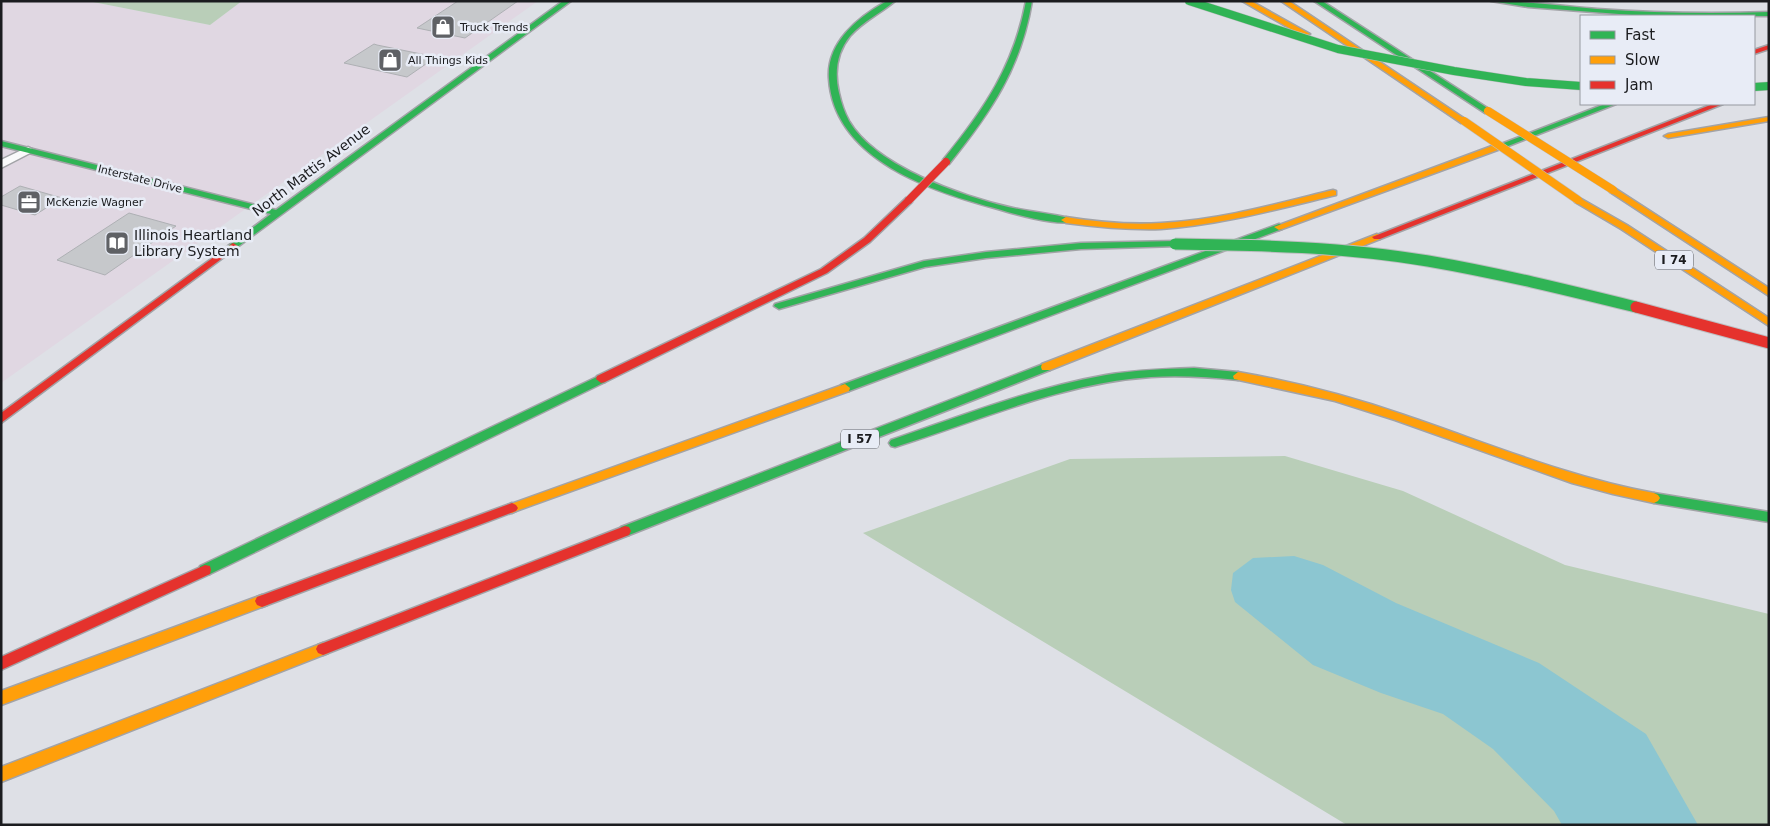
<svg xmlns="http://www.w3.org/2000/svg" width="1770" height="826" font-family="'DejaVu Sans',sans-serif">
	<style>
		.industrial { fill: #e0d7e2 }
		.green { fill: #b9ceb8 }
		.water { fill: #8cc6d1 }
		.building { fill: #c6c8cb; stroke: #aeb0b4 }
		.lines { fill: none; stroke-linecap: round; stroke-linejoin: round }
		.street-casing { stroke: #a2a3a7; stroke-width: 3 }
		.fast-casing { stroke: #a2a3a7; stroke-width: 3 }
		.slow-casing { stroke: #a2a3a7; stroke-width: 3 }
		.jam-casing { stroke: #a2a3a7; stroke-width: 3 }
		.street { fill: #fafafb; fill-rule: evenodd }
		.fast { fill: #30b455; fill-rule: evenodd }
		.slow { fill: #ff9f0a; fill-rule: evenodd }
		.jam { fill: #e5322d; fill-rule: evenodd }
		.fast-bridge-far1-casing { stroke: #bdbec1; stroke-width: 9; stroke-linecap: butt }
		.fast-bridge-casing { stroke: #bdbec1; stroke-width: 13; stroke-linecap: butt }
		.slow-bridge-casing { stroke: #bdbec1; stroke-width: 9; stroke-linecap: butt }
		.jam-bridge-far1-casing { stroke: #bdbec1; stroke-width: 9; stroke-linecap: butt }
		.jam-bridge-casing { stroke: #bdbec1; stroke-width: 13; stroke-linecap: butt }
		.fast-bridge-far1 { stroke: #30b455; stroke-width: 8 }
		.fast-bridge { stroke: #30b455; stroke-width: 11 }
		.slow-bridge { stroke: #ff9f0a; stroke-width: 8 }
		.jam-bridge-far1 { stroke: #e5322d; stroke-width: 8 }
		.jam-bridge { stroke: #e5322d; stroke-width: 11 }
		.labels { text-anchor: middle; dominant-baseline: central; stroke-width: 5; stroke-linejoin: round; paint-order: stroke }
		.far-poi-label { font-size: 11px; fill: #1b1c1f; stroke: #e8ecf6; text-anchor: start }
		.far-street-label { font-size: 11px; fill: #1b1c1f; stroke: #e8ecf6 }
		.shield { fill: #e8ecf6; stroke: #585a60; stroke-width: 1 }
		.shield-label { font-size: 12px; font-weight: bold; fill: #1b1c1f }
		.street-label { font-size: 14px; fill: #1b1c1f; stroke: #e8ecf6 }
		.poi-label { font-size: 14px; fill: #1b1c1f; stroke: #e8ecf6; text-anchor: start }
	</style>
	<rect width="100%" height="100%" fill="#dee0e6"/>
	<!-- industrial -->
	<polygon class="industrial" points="1,1 88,1 210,25 242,1 538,1 1,383"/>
	<!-- green -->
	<g class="green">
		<polygon points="88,1 242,1 210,25"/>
		<polygon points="1285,456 1403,491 1565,565 1769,614 1769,825 1347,825 863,533 1070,459"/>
	</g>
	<!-- water -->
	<polygon class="water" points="1294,556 1323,565 1396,603 1539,663 1646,734 1698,825 1562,825 1554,811 1493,749 1443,714 1381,693 1313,665 1235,602 1231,590 1233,573 1253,558"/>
	<!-- building -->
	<g class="building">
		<polygon points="458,1 518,1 465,38 417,28"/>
		<polygon points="374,44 377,45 436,57 407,77 344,63"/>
		<polygon points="20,186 62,198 35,215 1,205 1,197"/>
		<polygon points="129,213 176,226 105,275 57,260"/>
	</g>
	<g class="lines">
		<!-- street casing -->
		<g class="street-casing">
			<polygon id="street" points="28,147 34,150 32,152 1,168 1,160"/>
		</g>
		<!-- fast casing -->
		<g class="fast-casing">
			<g id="fast">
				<polygon points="563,1 571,1 236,248 230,248 228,246 271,214 1,146 1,141 276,210"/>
				<path d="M887 1H895C881 13 863 21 850 36 837 52 834 72 839 93 841 102 844 112 849 121 876 167 964 197 1013 208 1032 212 1051 214 1069 218V222C1054 225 1014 214 998 209 933 192 834 160 829 79 826 43 858 17 887 1Z"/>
				<path d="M1026 1H1032C1021 68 991 112 949 164H943V160C984 110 1014 66 1026 1Z"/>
				<polygon points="1314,1 1322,1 1492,111 1485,113"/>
				<path d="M1491 1C1526 1 1562 6 1597 9 1654 13 1711 14 1769 12V16L1632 15 1528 7Z"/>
				<polygon points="1605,104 1616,104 1503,148 1500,149 1496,146"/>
				<polygon points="1279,224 1282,225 1282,229 849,391 841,391 840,388 841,385"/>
				<polygon points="1175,241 1180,244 1178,246 1081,249 986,258 925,267 779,309 774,306 775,304 924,261 986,252 1081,243"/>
				<polygon points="1046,363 1051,367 1050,370 629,535 625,536 621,535 619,531 621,527"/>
				<path d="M1194 368 1238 372 1243 376 1238 380C1209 377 1180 375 1151 377 1061 383 979 421 895 447L891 446 889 443 891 440C961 416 1032 388 1106 375 1135 370 1164 369 1194 368Z"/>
				<polygon points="601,375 605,376 606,379 605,382 210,574 205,575 200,574 199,570 200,566"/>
				<polygon points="1654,493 1769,512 1769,522 1654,503 1650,501 1648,498 1650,495"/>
			</g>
		</g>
		<!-- slow casing -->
		<g class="slow-casing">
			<g id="slow">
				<polygon points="1242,1 1251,1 1310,34 1303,36"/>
				<polygon points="1281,1 1289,1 1468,121 1461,123"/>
				<polygon points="1769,117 1769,121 1668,138 1664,136 1668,134"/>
				<polygon points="1500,143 1504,146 1503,148 1282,229 1279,230 1274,227"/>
				<polygon points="1613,187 1769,288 1769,296 1610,192 1609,190"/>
				<path d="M1333 190 1336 191V195C1278 209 1220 225 1161 229 1129 230 1097 227 1066 223L1061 220 1066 217C1097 222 1129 225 1161 223 1220 220 1276 204 1333 190Z"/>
				<polygon points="1578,197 1627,225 1769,318 1769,326 1621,229 1575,202 1574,200"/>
				<polygon points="1377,234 1382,237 1380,239 1050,370 1042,370 1041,367 1042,364"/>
				<path d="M1238 372C1295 382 1349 396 1404 415 1487 443 1567 477 1654 493L1658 495 1660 498 1658 501 1654 503 1613 494 1572 483 1395 420 1335 401 1234 379 1233 376Z"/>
				<polygon points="845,384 850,388 849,391 516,511 512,513 508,511 506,508 508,505"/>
				<polygon points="262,595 267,597 269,601 267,605 1,705 1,691"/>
				<polygon points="323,643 328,645 330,649 328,653 1,782 1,767"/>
			</g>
		</g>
		<!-- jam casing -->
		<g class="jam-casing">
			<g id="jam">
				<polygon points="1769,45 1769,49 1754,54 1754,50"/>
				<polygon points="1713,104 1723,104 1380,239 1374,239 1372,237"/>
				<polygon points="909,197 912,198 912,202 870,242 827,273 605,382 601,383 596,379 597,376 821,269 864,238 906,198"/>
				<polygon points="233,243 238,246 236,248 1,423 1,413"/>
				<polygon points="512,503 516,505 518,508 516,511 262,607 257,605 255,601 257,597"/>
				<polygon points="625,526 629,527 631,531 629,535 323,655 318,653 316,649 318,645"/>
				<polygon points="205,565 210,566 211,570 210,574 1,670 1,657"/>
			</g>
		</g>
		<!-- street -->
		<use href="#street" class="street"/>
		<!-- fast -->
		<use href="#fast" class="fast"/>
		<!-- slow -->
		<use href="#slow" class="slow"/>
		<!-- jam -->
		<use href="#jam" class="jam"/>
		<!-- fast-bridge-far1 casing -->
		<g class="fast-bridge-far1-casing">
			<g id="fast-bridge-far1">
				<polyline points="1189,1 1338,49 1454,71 1526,82 1581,86"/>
				<polyline points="1754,87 1769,86"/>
			</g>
		</g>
		<!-- fast-bridge casing -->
		<g class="fast-bridge-casing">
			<path id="fast-bridge" d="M1175 244C1260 245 1345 247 1428 261 1498 273 1567 290 1636 307"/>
		</g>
		<!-- slow-bridge casing -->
		<g class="slow-bridge-casing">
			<g id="slow-bridge">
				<polyline points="1488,111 1613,190"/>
				<polyline points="1464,121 1578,200"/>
			</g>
		</g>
		<!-- jam-bridge-far1 casing -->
		<g class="jam-bridge-far1-casing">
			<polyline id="jam-bridge-far1" points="909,200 946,162"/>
		</g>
		<!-- jam-bridge casing -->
		<g class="jam-bridge-casing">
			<polyline id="jam-bridge" points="1636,307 1769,343"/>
		</g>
		<!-- fast-bridge-far1 -->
		<use href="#fast-bridge-far1" class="fast-bridge-far1"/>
		<!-- fast-bridge -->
		<use href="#fast-bridge" class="fast-bridge"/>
		<!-- slow-bridge -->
		<use href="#slow-bridge" class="slow-bridge"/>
		<!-- jam-bridge-far1 -->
		<use href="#jam-bridge-far1" class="jam-bridge-far1"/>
		<!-- jam-bridge -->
		<use href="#jam-bridge" class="jam-bridge"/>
	</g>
	<!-- icons -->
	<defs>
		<g id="shop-square" transform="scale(1.25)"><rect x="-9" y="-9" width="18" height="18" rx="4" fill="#5f6165" stroke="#e8ecf6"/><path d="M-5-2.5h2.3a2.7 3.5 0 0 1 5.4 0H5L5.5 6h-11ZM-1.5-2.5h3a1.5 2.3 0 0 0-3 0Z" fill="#fff"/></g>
		<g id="office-square" transform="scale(1.25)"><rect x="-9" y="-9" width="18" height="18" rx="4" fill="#5f6165" stroke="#e8ecf6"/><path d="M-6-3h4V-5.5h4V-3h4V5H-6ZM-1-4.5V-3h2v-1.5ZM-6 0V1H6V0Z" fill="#fff"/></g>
		<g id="library-square" transform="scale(1.25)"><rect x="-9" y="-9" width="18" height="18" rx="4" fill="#5f6165" stroke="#e8ecf6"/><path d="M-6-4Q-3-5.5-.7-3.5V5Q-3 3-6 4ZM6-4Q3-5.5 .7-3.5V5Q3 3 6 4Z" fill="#fff"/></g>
	</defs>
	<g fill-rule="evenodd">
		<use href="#shop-square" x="443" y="27"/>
		<use href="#shop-square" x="390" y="60"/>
		<use href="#office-square" x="29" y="202"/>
		<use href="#library-square" x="117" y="243"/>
	</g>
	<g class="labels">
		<!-- far-poi labels -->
		<g class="far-poi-label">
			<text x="460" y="27">Truck Trends</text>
			<text x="408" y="60">All Things Kids</text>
			<text x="46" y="202">McKenzie Wagner</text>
		</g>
		<!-- far-street labels -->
		<g class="far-street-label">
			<text transform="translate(140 179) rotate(14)">Interstate Drive</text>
		</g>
		<!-- shield labels -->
		<g class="shield">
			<rect x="1655" y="250.5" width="38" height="19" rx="4"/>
			<rect x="841" y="429.5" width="38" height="19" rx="4"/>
		</g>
		<g class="shield-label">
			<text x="1674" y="260">I 74</text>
			<text x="860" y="439">I 57</text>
		</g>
		<!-- street labels -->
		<g class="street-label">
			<text transform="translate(311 170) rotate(-37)">North Mattis Avenue</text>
		</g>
		<!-- poi labels -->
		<g class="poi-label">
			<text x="134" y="235">Illinois Heartland<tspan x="134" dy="16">Library System</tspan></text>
		</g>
	</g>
	<!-- border -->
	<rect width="1770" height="826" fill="none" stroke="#1b1c1f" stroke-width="5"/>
	<!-- legend -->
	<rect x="1580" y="15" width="175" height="90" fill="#e8ecf6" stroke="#9699a0"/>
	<rect x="1590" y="31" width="25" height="8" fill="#30b455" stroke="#9699a0"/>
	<text x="1625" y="40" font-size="15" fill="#1b1c1f">Fast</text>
	<rect x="1590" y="56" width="25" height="8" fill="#ff9f0a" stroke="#9699a0"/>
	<text x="1625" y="65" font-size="15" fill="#1b1c1f">Slow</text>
	<rect x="1590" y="81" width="25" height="8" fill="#e5322d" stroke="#9699a0"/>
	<text x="1625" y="90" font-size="15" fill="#1b1c1f">Jam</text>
</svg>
